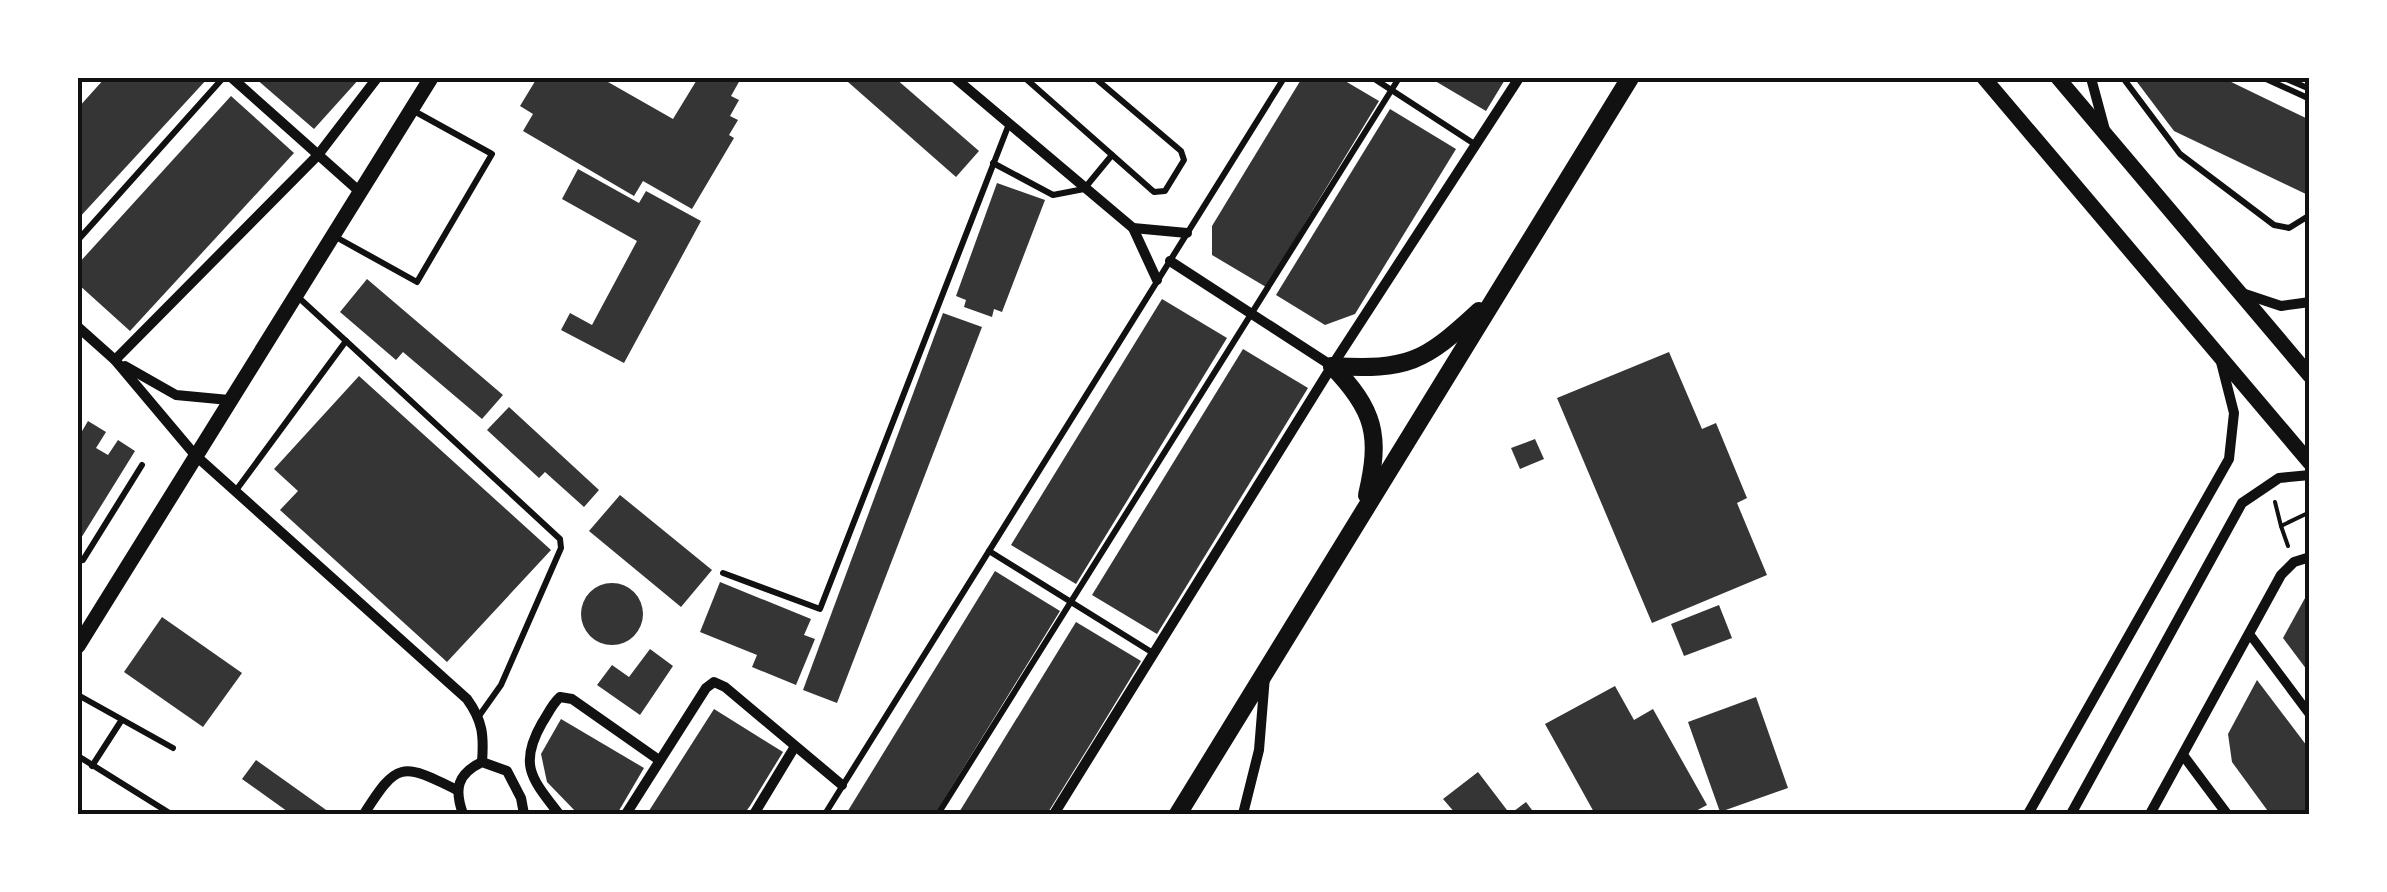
<svg xmlns="http://www.w3.org/2000/svg" width="2387" height="892" font-family="Karla,sans-serif">
	<style>
		.building { fill: #353535 }
		.lines { fill: none; stroke-linecap: round; stroke-linejoin: round }
		.path { stroke: #111; stroke-width: 4 }
		.service { stroke: #111; stroke-width: 6 }
		.pedestrian { stroke: #111; stroke-width: 9 }
		.minor { stroke: #111; stroke-width: 10 }
		.tertiary { stroke: #111; stroke-width: 15 }
		.secondary { stroke: #111; stroke-width: 18 }
		.neatline { fill: none; stroke: #111; stroke-width: 4 }
	</style>
	<rect width="100%" height="100%" fill="#fff"/>
	<!-- building -->
	<g class="building">
		<polygon points="105,78 208,78 78,219 78,108"/>
		<polygon points="255,78 360,78 314,129"/>
		<polygon points="537,78 601,78 673,119 698,78 736,78 740,80 731,96 739,100 730,116 738,120 729,135 734,138 692,209 643,181 634,196 523,131 533,114 520,106"/>
		<polygon points="852,78 895,78 979,151 956,177 848,82"/>
		<polygon points="1302,78 1340,78 1379,101 1266,287 1212,255 1212,226"/>
		<polygon points="1430,78 1506,78 1486,111"/>
		<polygon points="2134,78 2223,78 2310,120 2310,196 2174,131"/>
		<polygon points="231,96 294,153 130,331 78,284 78,264"/>
		<polygon points="1390,109 1456,149 1355,314 1325,325 1276,295"/>
		<polygon points="578,169 639,203 646,191 701,221 624,363 561,330 570,313 592,325 637,241 562,199"/>
		<polygon points="997,183 1045,200 1002,312 994,309 992,317 964,307 966,300 956,296"/>
		<polygon points="367,279 503,395 482,419 403,352 396,360 340,312"/>
		<polygon points="1162,299 1227,338 1076,584 1011,545"/>
		<polygon points="943,313 982,327 837,703 803,690"/>
		<polygon points="1243,349 1308,388 1157,634 1092,595"/>
		<polygon points="1669,352 1702,429 1716,423 1747,498 1737,503 1767,575 1652,623 1557,398"/>
		<polygon points="359,376 551,550 447,662 280,510 298,491 274,469"/>
		<polygon points="509,407 599,490 584,507 545,472 539,478 487,430"/>
		<polygon points="88,421 106,432 96,448 108,455 118,440 135,451 78,543 78,438"/>
		<polygon points="1535,439 1544,459 1520,469 1511,448"/>
		<polygon points="620,495 712,570 681,607 589,531"/>
		<polygon points="995,571 1060,611 935,814 846,814"/>
		<polygon points="720,582 811,619 804,635 815,639 796,685 752,667 757,655 700,632"/>
		<circle cx="612" cy="614" r="31"/>
		<polygon points="2310,589 2310,674 2283,638"/>
		<polygon points="1719,605 1732,638 1684,656 1671,624"/>
		<polygon points="162,617 242,673 203,727 124,672"/>
		<polygon points="1076,622 1141,661 1091,743 1047,814 958,814"/>
		<polygon points="650,649 673,666 640,715 597,685 612,665 629,677"/>
		<polygon points="2257,680 2310,750 2310,814 2270,814 2232,762 2228,734"/>
		<polygon points="1615,686 1634,720 1653,709 1707,805 1690,814 1595,814 1545,724"/>
		<polygon points="1756,697 1788,788 1720,812 1688,722"/>
		<polygon points="714,709 783,752 750,806 744,814 647,814"/>
		<polygon points="561,719 644,768 617,814 578,814 547,782 541,754"/>
		<polygon points="256,760 329,812 327,814 291,814 242,779"/>
		<polygon points="1478,772 1510,814 1526,802 1535,814 1456,814 1443,799"/>
	</g>
	<g class="lines">
		<!-- path -->
		<g class="path">
			<polyline points="2275,502 2281,526 2310,512"/>
			<polyline points="2281,526 2288,546"/>
		</g>
		<!-- service -->
		<g class="service">
			<polyline points="1025,78 1154,192 1165,191 1184,160 1181,151 1095,78"/>
			<polyline points="1373,78 1476,145"/>
			<polyline points="2123,78 2180,154 2274,225 2289,228 2310,215"/>
			<polyline points="2264,78 2310,99"/>
			<polyline points="2284,78 2310,89"/>
			<polyline points="993,163 1053,195 1084,189 1112,155"/>
			<polyline points="334,236 417,282 492,154 414,111"/>
			<polyline points="78,240 223,78"/>
			<polyline points="346,341 560,539 561,548 501,685 479,716"/>
			<polyline points="237,489 346,341 298,297"/>
			<polyline points="989,551 1153,653"/>
			<polyline points="78,561 83,560 142,465"/>
			<polyline points="723,573 820,609 1009,124"/>
			<polyline points="78,695 173,748"/>
			<polyline points="78,756 171,814"/>
			<polyline points="92,766 121,721"/>
			<polyline points="825,814 1284,78"/>
			<polyline points="938,814 1399,78"/>
		</g>
		<!-- pedestrian -->
		<polyline class="pedestrian" points="2251,636 2310,715"/>
		<!-- minor -->
		<g class="minor">
			<polyline points="232,78 360,192"/>
			<polyline points="955,78 1133,228 1157,280"/>
			<polyline points="2091,78 2105,130"/>
			<polyline points="1133,228 1187,233"/>
			<polyline points="1170,261 1332,366"/>
			<polyline points="2242,293 2281,306 2310,302"/>
			<path d="M78 327 115 360 195 455 467 699C483 721 484 736 482 762"/>
			<polyline points="115,360 318,155 377,78"/>
			<polyline points="125,366 176,395 229,400"/>
			<polyline points="2183,755 2227,814"/>
			<path d="M364 814C397 762 401 762 457 790"/>
			<path d="M463 814C454 789 457 774 482 762L507 771 521 798 524 814"/>
			<path d="M559 814C532 779 518 765 542 723 548 714 552 704 560 697L572 699 659 760"/>
			<polyline points="626,814 706,688 714,682 725,687 842,785"/>
			<polyline points="754,814 794,748"/>
			<polyline points="1054,814 1332,366 1519,78"/>
			<polyline points="1243,814 1259,750 1265,676"/>
			<polyline points="2028,814 2229,459 2234,413 2221,362"/>
			<polyline points="2071,814 2242,503 2279,478 2310,475"/>
			<polyline points="2150,814 2281,575 2294,562 2310,557"/>
		</g>
		<!-- tertiary -->
		<g class="tertiary">
			<polyline points="1984,78 2310,463"/>
			<polyline points="2058,78 2310,376"/>
			<polyline points="78,646 431,78"/>
		</g>
		<!-- secondary -->
		<g class="secondary">
			<path d="M1332 366C1408 370 1423 363 1479 311"/>
			<path d="M1332 366C1375 410 1381 436 1367 495"/>
			<polyline points="1178,814 1630,78"/>
		</g>
	</g>
	<!-- border -->
	<rect width="2387" height="892" fill="none" stroke="#ffffff" stroke-width="160"/>
	<rect x="80" y="80" width="2227" height="732" class="neatline"/>
</svg>
